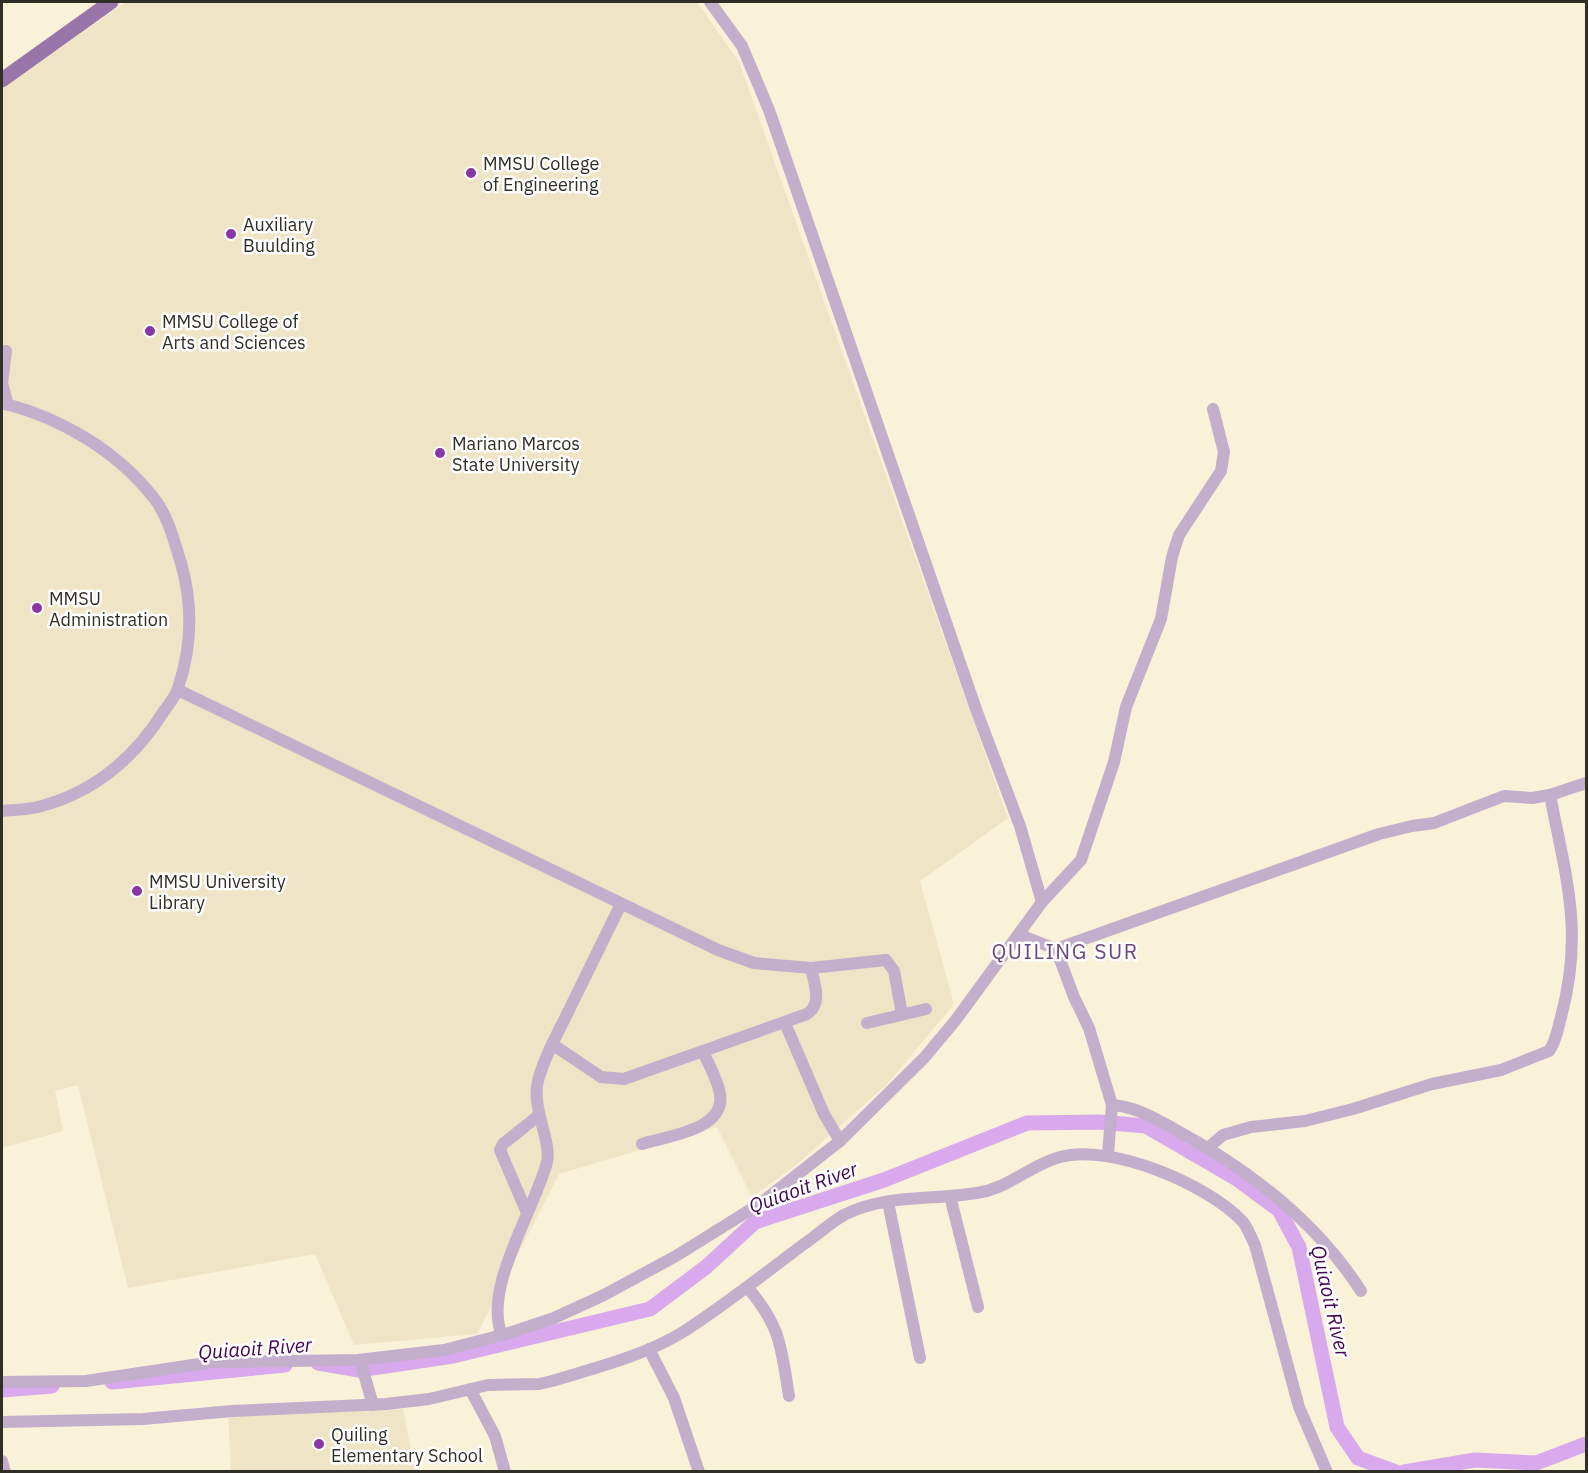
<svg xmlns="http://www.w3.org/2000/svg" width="1588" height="1473" font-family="'IBM Plex Sans',sans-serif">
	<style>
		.built { fill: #efe4c5 }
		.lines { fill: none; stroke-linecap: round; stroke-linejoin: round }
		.river { stroke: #d8a9ec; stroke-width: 15 }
		.minor { stroke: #c3aecc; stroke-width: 12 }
		.major { stroke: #9a75aa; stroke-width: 15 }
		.poi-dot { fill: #8837a6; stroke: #fff; stroke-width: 2 }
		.labels { text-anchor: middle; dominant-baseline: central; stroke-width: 5; stroke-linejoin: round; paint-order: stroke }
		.poi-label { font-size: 18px; fill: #312e25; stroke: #fff; text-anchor: start }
		.water-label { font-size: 20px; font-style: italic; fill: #420456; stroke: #fff }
		.quarter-label { font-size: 21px; letter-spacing: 1.5px; fill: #6d457d; stroke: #fff }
	</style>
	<rect width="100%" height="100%" fill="#faf1d9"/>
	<!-- built -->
	<g class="built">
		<polygon points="126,2 697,2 739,62 1008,818 920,881 954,1004 887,1084 796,1165 752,1197 717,1127 559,1174 477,1334 354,1345 315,1254 128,1288 78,1085 55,1091 63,1131 2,1148 2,89"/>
		<polygon points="403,1409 415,1471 231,1471 228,1416"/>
	</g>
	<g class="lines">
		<!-- river -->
		<g class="river">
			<polyline points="318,1363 359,1370 453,1356 650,1309 706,1267 755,1222 884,1180 1027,1123 1099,1122 1146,1126 1237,1179 1279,1210 1299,1247 1337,1427 1358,1458 1396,1472"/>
			<polyline points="112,1382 285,1365"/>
			<polyline points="2,1390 52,1386"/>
			<polyline points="1404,1472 1475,1460 1536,1463 1586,1444"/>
		</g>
		<!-- minor -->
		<g class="minor">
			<polyline points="710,2 742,46 769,110 977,712 1020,826 1042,902"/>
			<polyline points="6,351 2,383 8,405"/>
			<path d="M2 403C59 417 116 450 153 497 168 515 174 541 181 563 193 605 192 647 178 688 176 696 169 704 164 711 134 759 93 793 38 807 26 810 13 810 2 811"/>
			<polyline points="178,690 718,950 754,963 811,968 886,960 894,971 902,1014"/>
			<polyline points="1020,935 1056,949 1379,834 1412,826 1434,823 1504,796 1532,798 1550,795 1586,783"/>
			<polyline points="1056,949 1074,997 1089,1028 1112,1105 1108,1154"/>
			<polyline points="785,1023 824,1114 840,1141"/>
			<polyline points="867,1023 926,1009"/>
			<path d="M552 1044 601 1077 624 1079 807 1014C823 1004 814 983 811 968"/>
			<path d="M1112 1105C1137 1107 1154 1118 1176 1130 1248 1169 1316 1221 1361 1291"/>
			<path d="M642 1144C667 1136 726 1130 720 1094 718 1080 708 1064 703 1051"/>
			<path d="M1209 1147 1223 1135 1251 1127 1305 1121 1353 1109 1432 1084 1501 1070 1549 1051C1556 1042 1558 1028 1561 1017 1584 932 1566 878 1550 795"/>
			<polyline points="950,1196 978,1307"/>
			<polyline points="888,1202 920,1358"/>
			<polyline points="527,1213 500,1150 503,1144 538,1116"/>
			<path d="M747 1287C781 1326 781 1347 789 1396"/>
			<path d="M502 1335C482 1289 535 1209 547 1162 552 1142 531 1107 538 1081 544 1057 558 1033 569 1010 586 975 604 939 621 904"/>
			<polyline points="649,1349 674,1398 699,1472"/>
			<polyline points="360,1360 373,1405"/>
			<polyline points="2,1382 86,1381 213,1362 358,1360 444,1350 506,1334 554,1318 604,1295 676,1256 761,1203 840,1141 924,1058 955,1021 1042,902 1081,860 1114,762 1126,707 1161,619 1172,557 1179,535 1221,471 1224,452 1213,409"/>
			<polyline points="470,1389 495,1436 505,1472"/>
			<path d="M2 1422 143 1419 232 1411 386 1404 429 1399 488 1385 539 1384 552 1381C595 1368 644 1356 683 1332 725 1305 764 1274 804 1244 817 1235 830 1223 844 1215 886 1193 937 1201 982 1192 1011 1186 1033 1164 1060 1157 1110 1143 1207 1184 1242 1221 1248 1227 1251 1238 1255 1245L1299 1407 1327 1472"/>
			<polyline points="2,1461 5,1472"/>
		</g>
		<!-- major -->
		<polyline class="major" points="2,80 111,2"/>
	</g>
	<!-- markers -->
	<g class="poi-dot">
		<circle cx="471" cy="173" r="6"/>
		<circle cx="231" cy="234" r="6"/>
		<circle cx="150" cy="331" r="6"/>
		<circle cx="440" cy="453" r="6"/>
		<circle cx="37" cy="608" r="6"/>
		<circle cx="137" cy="891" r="6"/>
		<circle cx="319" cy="1444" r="6"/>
	</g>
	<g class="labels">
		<!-- poi labels -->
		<g class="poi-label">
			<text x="483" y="163">MMSU College<tspan x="483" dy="21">of Engineering</tspan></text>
			<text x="243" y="224">Auxiliary<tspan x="243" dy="21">Buulding</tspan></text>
			<text x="162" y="321">MMSU College of<tspan x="162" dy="21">Arts and Sciences</tspan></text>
			<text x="452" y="443">Mariano Marcos<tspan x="452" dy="21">State University</tspan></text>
			<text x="49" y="598">MMSU<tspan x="49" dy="21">Administration</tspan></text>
			<text x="149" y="881">MMSU University<tspan x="149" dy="21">Library</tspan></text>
			<text x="331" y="1434">Quiling<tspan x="331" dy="21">Elementary School</tspan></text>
		</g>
		<!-- water labels -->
		<g class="water-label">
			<text transform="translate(803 1187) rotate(-20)">Quiaoit River</text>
			<text transform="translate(1331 1301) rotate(77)">Quiaoit River</text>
			<text transform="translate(255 1348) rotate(-4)">Quiaoit River</text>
		</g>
		<!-- quarter labels -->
		<g class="quarter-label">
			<text x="1065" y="951">QUILING SUR</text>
		</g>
	</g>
	<!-- border -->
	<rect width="1588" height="1473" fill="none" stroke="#312e25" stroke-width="6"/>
</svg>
